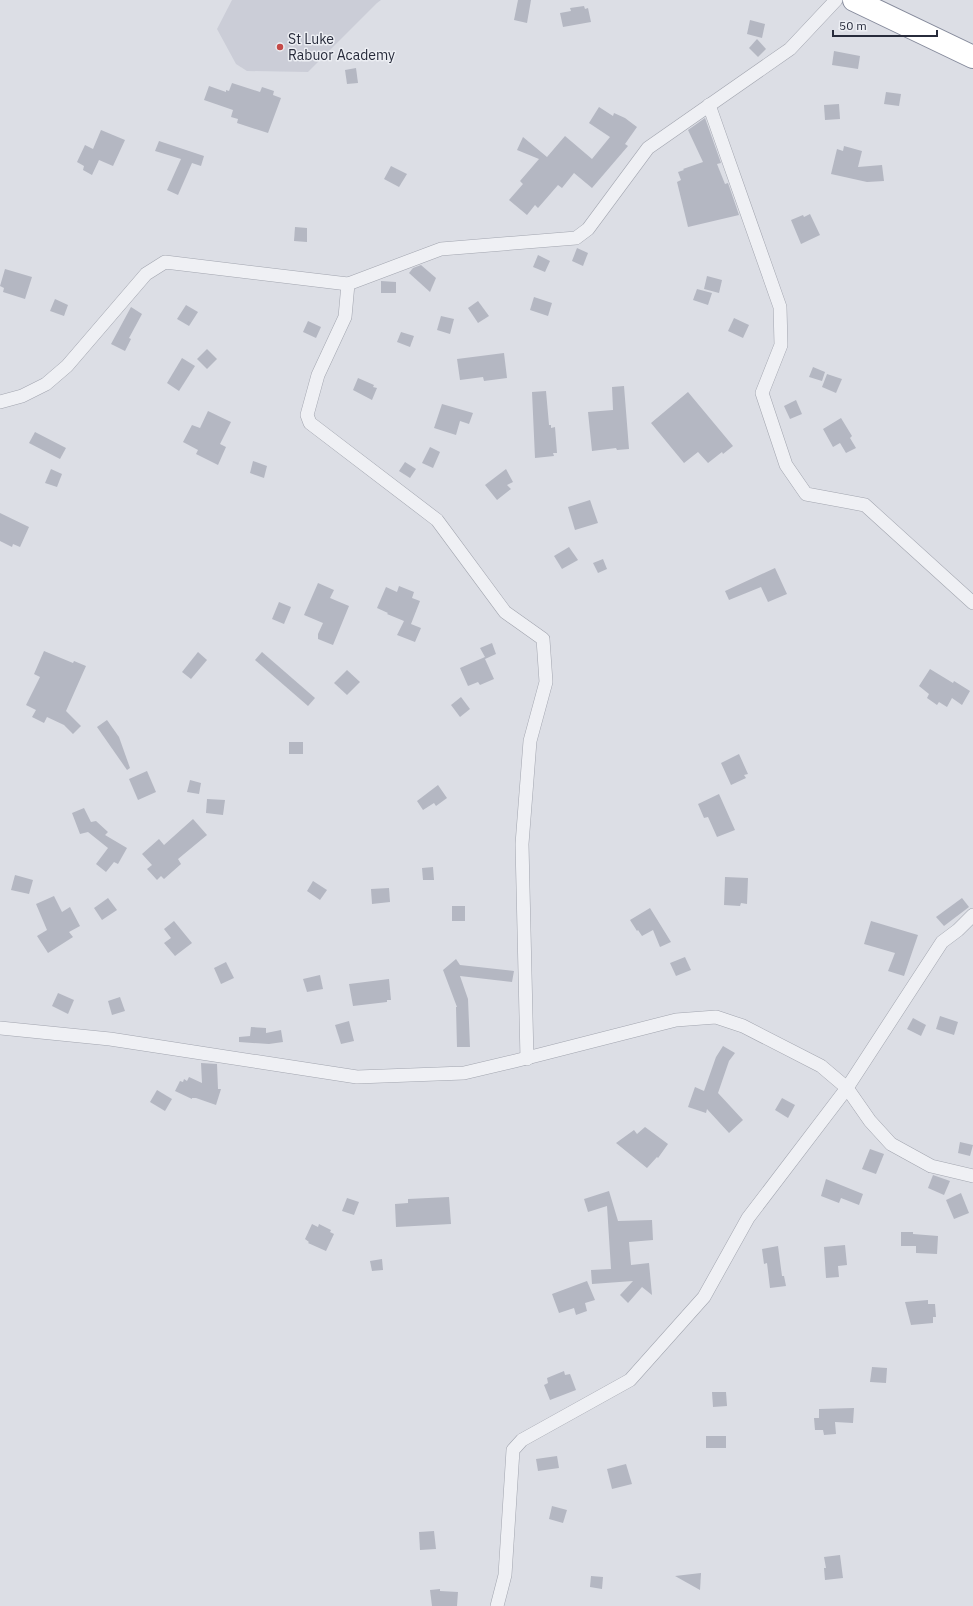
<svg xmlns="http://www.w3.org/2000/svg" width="973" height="1606" font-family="'IBM Plex Sans',sans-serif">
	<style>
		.built { fill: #cbcdd7 }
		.building { fill: #b4b7c2 }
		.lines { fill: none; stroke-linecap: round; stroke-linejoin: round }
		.street-casing { stroke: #a2a5af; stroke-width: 14 }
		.highway-casing { stroke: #858a9b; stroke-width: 24 }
		.street { stroke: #eff0f4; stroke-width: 13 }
		.highway { stroke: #fff; stroke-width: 22 }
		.poi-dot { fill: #c44a48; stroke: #eceef3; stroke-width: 1.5 }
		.labels { text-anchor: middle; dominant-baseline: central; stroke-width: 3; stroke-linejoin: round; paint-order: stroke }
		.poi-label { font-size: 14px; fill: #272b3b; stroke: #eceef3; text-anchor: start }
	</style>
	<rect width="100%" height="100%" fill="#dcdee5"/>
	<!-- built -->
	<polygon class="built" points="232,0 381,0 377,3 308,72 247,71 236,64 217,29"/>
	<!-- building -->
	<g class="building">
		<polygon points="518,0 531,0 527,23 514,20"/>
		<polygon points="584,6 585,9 588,8 591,22 563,27 560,13 571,11 570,8"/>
		<polygon points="750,20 765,24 762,38 747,34"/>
		<polygon points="757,39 766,49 758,57 749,48"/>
		<polygon points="834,51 860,56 858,69 832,65"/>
		<polygon points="356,68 358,83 347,84 345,70"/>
		<polygon points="232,83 260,92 262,87 274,91 273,95 281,98 268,133 237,123 238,119 231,117 233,110 204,100 209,86 226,92 226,90 229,91"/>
		<polygon points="886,92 901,94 899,106 884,104"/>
		<polygon points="839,104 840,119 825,120 824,105"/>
		<polygon points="599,107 613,116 614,113 625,118 637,127 625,144 628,146 592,188 574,173 562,188 558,185 538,208 535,205 527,215 509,200 523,184 520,181 539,159 517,150 523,137 547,157 565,136 592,159 610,137 589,123"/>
		<polygon points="705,118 721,163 717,164 725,184 728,183 739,215 688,227 677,182 681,180 678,172 684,170 683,169 703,162 688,130"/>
		<polygon points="101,130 125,140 113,166 99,160 92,175 83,170 84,166 77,162 85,145 93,149"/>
		<polygon points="159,141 204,156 201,166 192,163 178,195 167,190 181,159 155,151"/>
		<polygon points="844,146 862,151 858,167 882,165 884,181 867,182 831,174 837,149 843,151"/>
		<polygon points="391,166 407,174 399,187 384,179"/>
		<polygon points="810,214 820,235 801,244 791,220 803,215 804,217"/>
		<polygon points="295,227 307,228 307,242 294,241"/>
		<polygon points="577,248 588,253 583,266 572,261"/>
		<polygon points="538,255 550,261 545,272 533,267"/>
		<polygon points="421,265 436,278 430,292 409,273 413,268"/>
		<polygon points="5,269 32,277 25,299 3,292 4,288 0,286"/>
		<polygon points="707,276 722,280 719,293 704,289"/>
		<polygon points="381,281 396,282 396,293 381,293"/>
		<polygon points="697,289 712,293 708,305 693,300"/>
		<polygon points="534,297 552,303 548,316 530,310"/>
		<polygon points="55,299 68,305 64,316 50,311"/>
		<polygon points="478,301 489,316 478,323 468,308"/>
		<polygon points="186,305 198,312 189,326 177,319"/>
		<polygon points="131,307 142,314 129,338 131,339 125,351 111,344"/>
		<polygon points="441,316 454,319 450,334 437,330"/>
		<polygon points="734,318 749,325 743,338 728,331"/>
		<polygon points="308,321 321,327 316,338 303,332"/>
		<polygon points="401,332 414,336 410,347 397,342"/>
		<polygon points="207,349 217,359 207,369 197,359"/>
		<polygon points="504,353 507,378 484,381 483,377 460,380 457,359"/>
		<polygon points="182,358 195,366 179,391 167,383"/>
		<polygon points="813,367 825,372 822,381 809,377"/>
		<polygon points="827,374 842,379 836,393 822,387"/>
		<polygon points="358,378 374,385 373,387 377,388 372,400 353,390"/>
		<polygon points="624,386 629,449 617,450 616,448 592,451 588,412 613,410 612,387"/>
		<polygon points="546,391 549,425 551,425 551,428 555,427 557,453 553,453 554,456 535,458 532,392"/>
		<polygon points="688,392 733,446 723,454 722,452 708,463 698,452 684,463 651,423"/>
		<polygon points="796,400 802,414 790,419 784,406"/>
		<polygon points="442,404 473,413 469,424 460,421 456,435 434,428"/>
		<polygon points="208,411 231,422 220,444 226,447 218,465 196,454 198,450 183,442 192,425 200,428"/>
		<polygon points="841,418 852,436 850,438 856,448 846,453 840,443 833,447 823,429"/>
		<polygon points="35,432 66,448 60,459 29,443"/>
		<polygon points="430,447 440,452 433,468 422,463"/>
		<polygon points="253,461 267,466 264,478 250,473"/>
		<polygon points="405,462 416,469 410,478 399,471"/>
		<polygon points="51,469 62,474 57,487 45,483"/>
		<polygon points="506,469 513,482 507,485 511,489 497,500 485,485"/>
		<polygon points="590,500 598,523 575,530 568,507"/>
		<polygon points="0,513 29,527 20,547 13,544 12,547 0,541"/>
		<polygon points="569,547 578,560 562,569 554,556"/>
		<polygon points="603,559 607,569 598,573 593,563"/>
		<polygon points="775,568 787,594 768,602 761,587 729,600 725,591"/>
		<polygon points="318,583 334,590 330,598 349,606 333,645 318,639 318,634 323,623 304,615"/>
		<polygon points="399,586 414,592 412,598 420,601 411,624 421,628 415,642 397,635 404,621 387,614 388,613 377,608 386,587 397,592"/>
		<polygon points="279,602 291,607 284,624 272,619"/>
		<polygon points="492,643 496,654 485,659 494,679 480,685 478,682 468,686 460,668 485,657 480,648"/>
		<polygon points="44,651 73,663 74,661 86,666 66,711 81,726 73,734 64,725 47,717 44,723 32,717 36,710 26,705 40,677 34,674"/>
		<polygon points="198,652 207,660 191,679 182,672"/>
		<polygon points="262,652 315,698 308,706 255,660"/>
		<polygon points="930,669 953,683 954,681 970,691 962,705 952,698 947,707 939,702 937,705 927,698 929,694 919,686"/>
		<polygon points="347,670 360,682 347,695 334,683"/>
		<polygon points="461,697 470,709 460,717 451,705"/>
		<polygon points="107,720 119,737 130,768 127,770 97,727"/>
		<rect x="289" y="742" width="14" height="12"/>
		<polygon points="739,754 748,774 744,775 746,778 731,785 721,763"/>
		<polygon points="147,771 156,792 138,800 129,779"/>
		<polygon points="190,780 201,783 199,794 187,792"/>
		<polygon points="438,785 447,798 436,806 434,803 423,810 417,801"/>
		<polygon points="719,794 735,830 717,837 708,817 704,818 698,804"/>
		<polygon points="207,799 225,800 223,815 206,813"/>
		<polygon points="84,808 91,822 96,821 108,832 105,835 127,848 118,864 114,862 106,872 96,864 108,848 88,832 80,834 72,813"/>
		<polygon points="193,819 207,835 178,859 181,864 164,879 161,876 157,880 147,869 152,865 142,854 159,839 164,845"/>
		<polygon points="433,867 434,880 423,880 422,868"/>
		<polygon points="15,875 33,880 29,894 11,890"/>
		<polygon points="725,877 748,878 747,904 741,903 740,906 724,905"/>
		<polygon points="313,881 327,890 320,900 307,891"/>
		<polygon points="389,888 390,902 372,904 371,889"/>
		<polygon points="54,896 62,912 70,907 80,926 69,932 73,937 48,953 37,936 47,930 36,904"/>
		<polygon points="108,898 117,910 102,920 94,908"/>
		<polygon points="962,898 969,907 944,926 936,917"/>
		<rect x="452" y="906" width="13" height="15"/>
		<polygon points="650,908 671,942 660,947 653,930 642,936 638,930 637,931 630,920"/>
		<polygon points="174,921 192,943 175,956 164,943 171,938 164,929"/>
		<polygon points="871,921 918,935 904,976 888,971 895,953 864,944"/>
		<polygon points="685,957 691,970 676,976 670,963"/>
		<polygon points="456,959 460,965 514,971 512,982 460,976 468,999 470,1047 457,1047 456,1007 457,1007 443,970"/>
		<polygon points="226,962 234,978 221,984 214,968"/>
		<polygon points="320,975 323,989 307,992 303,979"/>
		<polygon points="389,979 391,1000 387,1000 387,1002 353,1006 349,984"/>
		<polygon points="58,993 74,1000 68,1014 52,1006"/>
		<polygon points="120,997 125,1011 112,1015 108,1001"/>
		<polygon points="940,1016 958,1022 954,1035 936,1029"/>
		<polygon points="913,1018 926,1025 921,1036 907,1029"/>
		<polygon points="349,1021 354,1041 341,1044 335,1025"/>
		<polygon points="251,1027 266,1028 266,1033 281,1030 283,1042 269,1044 239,1042 239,1037 250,1036"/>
		<polygon points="723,1046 735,1053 729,1061 718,1093 743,1120 729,1133 707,1109 706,1113 688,1107 695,1087 704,1091 716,1057"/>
		<polygon points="201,1063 217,1064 218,1089 221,1089 216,1105 196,1098 192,1098 192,1099 175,1091 180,1081 183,1082 184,1079 187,1081 189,1077 202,1083"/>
		<polygon points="157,1090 172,1099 165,1111 150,1102"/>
		<polygon points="782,1098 795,1105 788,1118 775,1110"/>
		<polygon points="645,1127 668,1144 658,1158 657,1157 647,1168 616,1143 634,1130 637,1134"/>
		<polygon points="960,1142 973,1145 970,1156 958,1153"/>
		<polygon points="870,1149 884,1154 876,1174 862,1169"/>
		<polygon points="933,1175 950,1181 944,1195 928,1188"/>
		<polygon points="826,1179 863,1194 859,1205 841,1198 839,1203 821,1196"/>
		<polygon points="609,1191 618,1221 652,1220 653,1240 629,1242 631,1265 649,1263 652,1295 642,1287 628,1303 620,1295 633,1281 592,1284 591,1270 611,1269 607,1206 588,1212 584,1199"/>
		<polygon points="961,1193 969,1213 954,1219 946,1200"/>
		<polygon points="449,1197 451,1224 396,1227 395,1204 408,1203 408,1199"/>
		<polygon points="347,1198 359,1202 354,1215 342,1211"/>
		<polygon points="312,1224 318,1227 319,1224 331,1230 330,1232 334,1234 326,1251 308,1243 309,1242 305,1239"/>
		<polygon points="901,1232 913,1232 913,1234 938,1236 937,1254 916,1253 916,1246 901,1246"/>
		<polygon points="845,1245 847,1265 838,1266 839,1277 826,1278 824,1247"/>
		<polygon points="778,1246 782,1276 784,1276 786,1286 770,1288 767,1263 764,1264 762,1249"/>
		<polygon points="382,1259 383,1270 372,1271 370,1261"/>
		<polygon points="587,1281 595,1300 585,1303 587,1311 576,1315 574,1308 559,1313 552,1294"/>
		<polygon points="928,1300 928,1304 935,1304 936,1317 933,1317 933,1323 911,1325 905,1302"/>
		<polygon points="872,1367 887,1368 886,1383 870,1382"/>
		<polygon points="564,1371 565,1375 570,1374 576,1390 550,1400 544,1385 548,1383 547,1378"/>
		<polygon points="712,1392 726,1392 727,1406 713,1407"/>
		<polygon points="854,1408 853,1423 835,1422 836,1434 824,1435 823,1430 815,1430 814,1418 819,1418 819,1409"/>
		<rect x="706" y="1436" width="20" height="12"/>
		<polygon points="557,1456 559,1468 538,1471 536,1459"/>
		<polygon points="626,1464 632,1484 612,1489 607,1469"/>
		<polygon points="552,1506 567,1510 563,1523 549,1519"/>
		<polygon points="434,1531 436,1549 420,1550 419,1532"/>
		<polygon points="840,1555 843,1578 825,1580 824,1568 826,1568 824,1557"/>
		<polygon points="701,1573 700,1590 675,1576"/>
		<polygon points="591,1576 603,1577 602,1589 590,1587"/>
		<polygon points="440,1589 440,1591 458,1592 457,1606 432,1606 430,1590"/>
	</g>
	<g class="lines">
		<!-- street casing -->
		<g class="street-casing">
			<g id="street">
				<polyline points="709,105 780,307 781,345 762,393 786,465 806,494 865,505 973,603"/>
				<polyline points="348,284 345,317 318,375 307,415 310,423 437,520 505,612 543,639 546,682 530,741 522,844 527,1059"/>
				<polyline points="0,402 22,396 46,384 67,366 146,274 165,262 348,284 441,249 576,238 588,229 648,148 790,49 836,0"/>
				<polyline points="0,1028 110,1039 357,1077 464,1073 515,1061 676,1020 716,1017 743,1026 821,1066 847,1088 870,1121 891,1144 931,1166 973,1176"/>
				<polyline points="497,1606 505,1575 513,1450 522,1440 630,1380 704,1297 748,1218 847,1088 942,942 958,930 973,915"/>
			</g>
		</g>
		<!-- highway casing -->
		<g class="highway-casing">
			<polyline id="highway" points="854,0 973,57"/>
		</g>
		<!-- street -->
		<use href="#street" class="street"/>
		<!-- highway -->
		<use href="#highway" class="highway"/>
	</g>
	<!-- markers -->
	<circle class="poi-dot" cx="280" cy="47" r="4"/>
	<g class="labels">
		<!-- poi labels -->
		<g class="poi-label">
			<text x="288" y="39">St Luke<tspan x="288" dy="16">Rabuor Academy</tspan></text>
		</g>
	</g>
	<!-- scale -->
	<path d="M833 30v6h104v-6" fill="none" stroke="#272b3b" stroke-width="2"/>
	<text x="839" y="30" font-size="12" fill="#272b3b" stroke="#eceef3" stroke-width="3" paint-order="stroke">50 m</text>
</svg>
